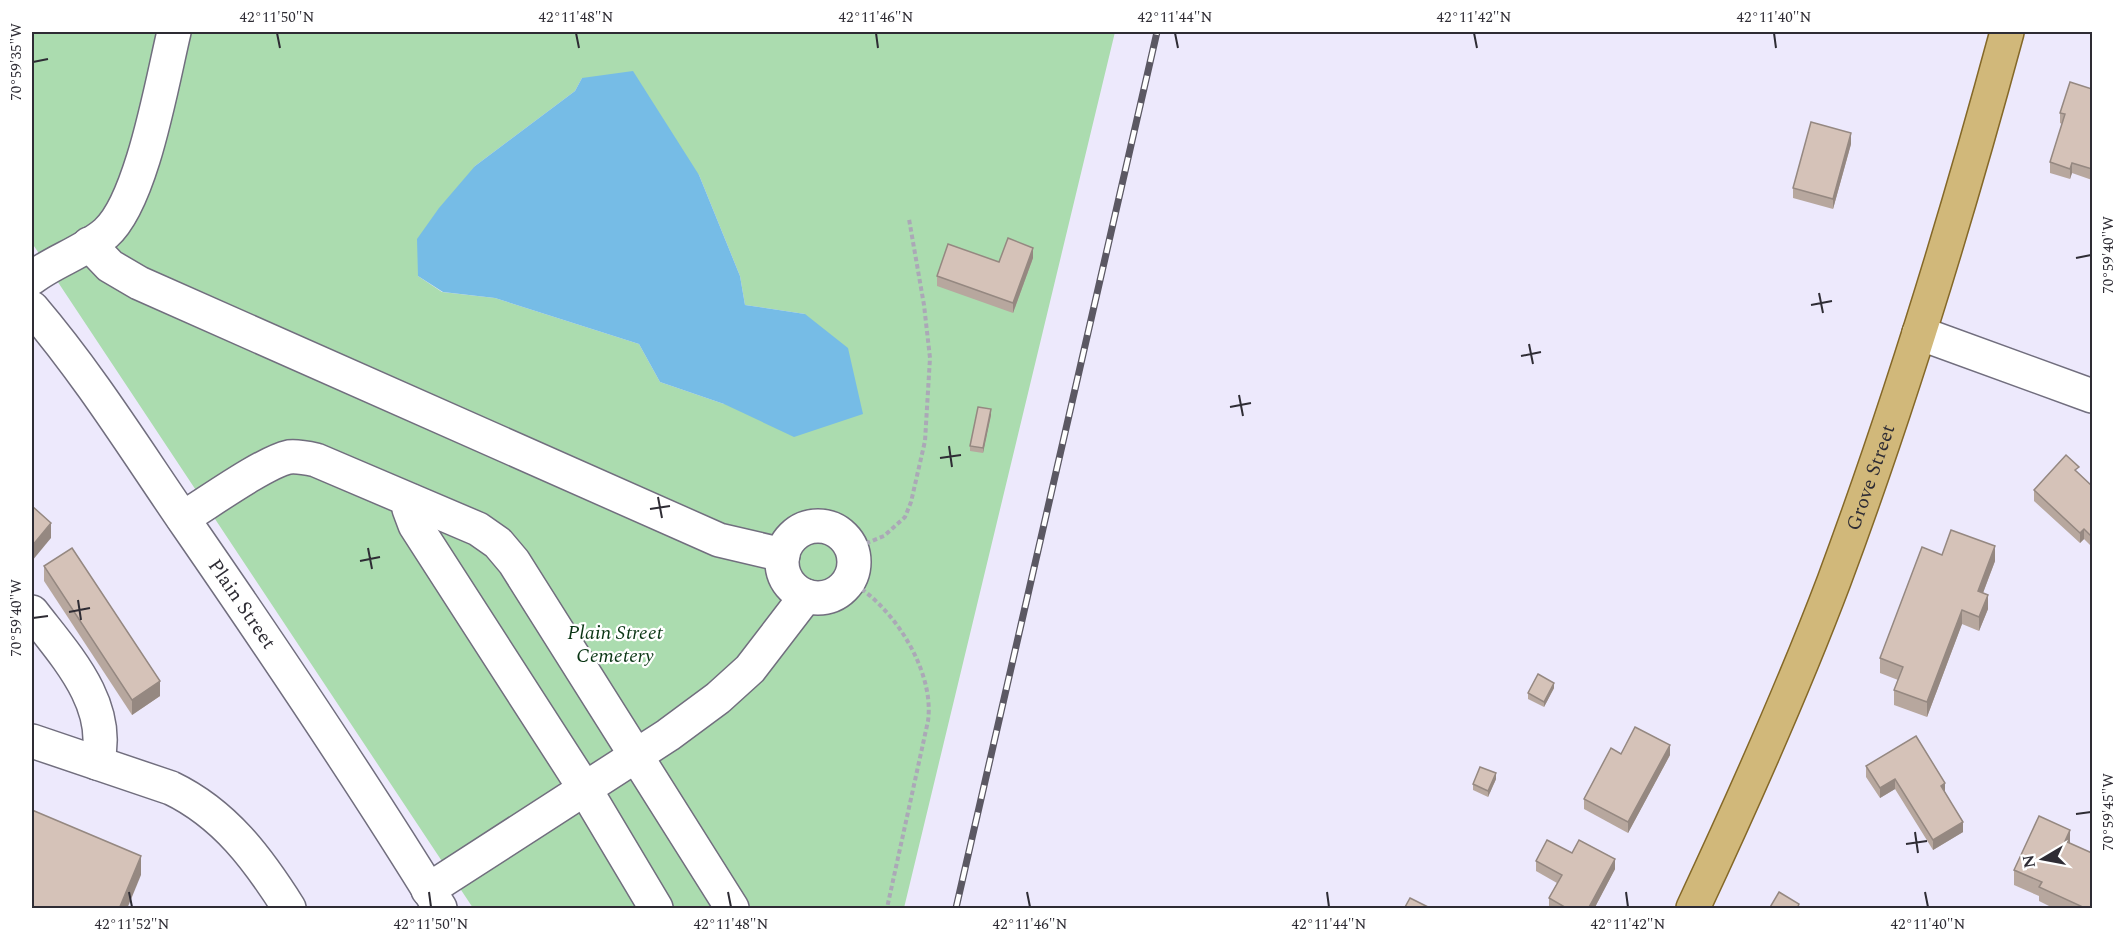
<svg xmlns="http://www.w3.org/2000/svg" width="2124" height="940" font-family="Spectral,serif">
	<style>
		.green { fill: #abdcaf; fill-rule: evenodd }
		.water { fill: #76bce6 }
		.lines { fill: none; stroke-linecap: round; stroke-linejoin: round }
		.minor-casing { stroke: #716e7e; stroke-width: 36 }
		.major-casing { stroke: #846828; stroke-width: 36 }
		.path { stroke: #aba8b7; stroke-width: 4; stroke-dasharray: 4.5 3; stroke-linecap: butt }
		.minor { stroke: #fff; stroke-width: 33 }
		.major { stroke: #d1b87a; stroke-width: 33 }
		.rail-casing { stroke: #5b5863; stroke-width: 7 }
		.rail { stroke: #fff; stroke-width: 4.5; stroke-dasharray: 14; stroke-linecap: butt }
		.wall { fill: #b7a79e }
		.shaded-wall { fill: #958881 }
		.building { fill: #d5c2b8; stroke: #958881; stroke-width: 1.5 }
		.ticks { fill: none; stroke: #2e2c34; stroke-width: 2 }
		.labels { text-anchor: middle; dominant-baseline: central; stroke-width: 4.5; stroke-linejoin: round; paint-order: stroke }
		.street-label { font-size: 20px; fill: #2e2c34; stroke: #fff }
		.park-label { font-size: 20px; font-style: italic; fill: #093413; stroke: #fff }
		.neatline { fill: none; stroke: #2e2c34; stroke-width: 2 }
		.ticks-label { font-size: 15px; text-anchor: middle; fill: #2e2c34 }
	</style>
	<rect width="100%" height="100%" fill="#ede9fc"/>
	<!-- green -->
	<path class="green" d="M32 32H1115L904 908H473L32 243ZM582 78 699 175 740 276 745 305 805 314 724 404 660 382 639 344 495 298 442 292 418 276 475 166 575 91Z"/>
	<!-- water -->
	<polygon class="water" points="633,71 699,175 740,276 745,305 805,314 848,348 863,414 794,437 724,404 660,382 639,344 495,298 443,292 418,276 417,239 439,208 475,166 575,91 582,78"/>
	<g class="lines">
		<!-- minor casing -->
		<g class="minor-casing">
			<g id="minor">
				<polyline points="89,244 110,266 139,283 719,540 783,555"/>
				<path d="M32 278C54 261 84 252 106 233 142 201 162 82 174 32"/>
				<path id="s1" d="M32 308C90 376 137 452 188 526 275 652 360 778 440 908"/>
				<polyline points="1919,333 2092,396"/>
				<polyline points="411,501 409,509 415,525 585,789 656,908"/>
				<path d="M183 518C208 503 263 463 289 457 298 456 307 458 316 460L478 529 498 543 514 562 732 908"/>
				<circle cx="818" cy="562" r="36"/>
				<path d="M32 612C65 655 113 705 97 763"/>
				<path d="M32 741 171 788C225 814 258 859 289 908"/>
				<polyline points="428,890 668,735 718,698 750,669 806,596"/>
			</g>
		</g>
		<!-- major casing -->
		<g class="major-casing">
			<g id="major">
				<path id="s2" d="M1693 908C1743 801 1792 692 1834 581 1901 401 1957 217 2007 32"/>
			</g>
		</g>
		<!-- path -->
		<g class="path">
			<polyline points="852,549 884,536 905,517 911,502 925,441 930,358 924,305 909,219"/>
			<path d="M849 581C893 605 935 671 928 721L887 908"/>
		</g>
		<!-- minor -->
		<use href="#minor" class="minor"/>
		<!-- major -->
		<use href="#major" class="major"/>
		<!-- rail casing -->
		<g class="rail-casing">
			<polyline id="rail" points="956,908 1157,32"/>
		</g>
		<!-- rail -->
		<use href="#rail" class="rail"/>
	</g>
	<!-- wall -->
	<g class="wall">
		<polygon points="2092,89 2092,180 2072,173 2070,179 2050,173 2050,162 2062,124 2060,123 2060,113"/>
		<polygon points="1851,144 1833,209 1793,198 1793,188"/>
		<polygon points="1033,258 1013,313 937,286 937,276 999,262"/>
		<polygon points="991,415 983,453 970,451 970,446"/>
		<polygon points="2079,474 2092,486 2092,547 2084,539 2080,543 2034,501 2034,490"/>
		<polygon points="1942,555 1995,561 1983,593 1988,609 1979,631 1962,624 1927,717 1894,705 1894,690 1898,680 1880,673 1880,658"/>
		<polygon points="44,566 160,696 132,715 44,581"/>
		<polygon points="1554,688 1544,707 1528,699 1528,693"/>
		<polygon points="1621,754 1670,755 1628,833 1584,809 1584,799"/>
		<polygon points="1866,766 1945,792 1963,832 1933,850 1895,789 1880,798 1866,777"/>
		<polygon points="1496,779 1488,797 1473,790 1473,784"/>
		<polygon points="2070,843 2092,909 2055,909 2039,901 2039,896 2014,885 2014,870"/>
		<polygon points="1572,853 1615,869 1594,909 1549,909 1549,898 1557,883 1536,871 1536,861"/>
	</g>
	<!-- shaded-wall -->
	<g class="shaded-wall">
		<polygon points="1851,133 1851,144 1833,209 1833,199"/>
		<polygon points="2072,163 2072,173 2070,179 2070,169"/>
		<polygon points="1033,248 1033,258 1013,313 1013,303"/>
		<polygon points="991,409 991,415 983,453 983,448"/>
		<polygon points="51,523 51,538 32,561 32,546"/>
		<polygon points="2084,529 2084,539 2080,543 2080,533"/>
		<polygon points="1995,546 1995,561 1978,606 1978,591"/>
		<polygon points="1988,595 1988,609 1979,631 1979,617"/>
		<polygon points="1962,610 1962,624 1927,717 1927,702"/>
		<polygon points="160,681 160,696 132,715 132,700"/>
		<polygon points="1554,683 1554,688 1544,707 1544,702"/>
		<polygon points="1670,745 1670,755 1628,833 1628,822"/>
		<polygon points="1496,773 1496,779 1488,797 1488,791"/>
		<polygon points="1895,779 1895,789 1880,798 1880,788"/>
		<polygon points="1945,783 1945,794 1941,786"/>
		<polygon points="1963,822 1963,832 1933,850 1933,840"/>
		<polygon points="2070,830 2070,845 2065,841"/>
		<polygon points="141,856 141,875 127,909 119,909"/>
		<polygon points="1615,859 1615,869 1594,909 1588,909"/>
	</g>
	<!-- building -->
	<g class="building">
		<polygon points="2070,82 2092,89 2092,169 2072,163 2070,169 2050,162 2065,114 2060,113"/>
		<polygon points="1811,122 1851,133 1833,199 1793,188"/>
		<polygon points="1008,238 1033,248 1013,303 937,276 948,244 999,262"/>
		<polygon points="978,407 991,409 983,448 970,446"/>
		<polygon points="2066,455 2079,467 2075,470 2092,486 2092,537 2084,529 2080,533 2034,490"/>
		<polygon points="32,506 51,523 32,546"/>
		<polygon points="1951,530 1995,546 1978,591 1988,595 1979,617 1962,610 1927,702 1894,690 1903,667 1880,658 1922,547 1942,555"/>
		<polygon points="72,548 160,681 132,700 44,566"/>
		<polygon points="1538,674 1554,683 1544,702 1528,693"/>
		<polygon points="1635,727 1670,745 1628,822 1584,799 1611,748 1621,754"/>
		<polygon points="1916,736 1945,783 1941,786 1963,822 1933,840 1895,779 1880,788 1866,766"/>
		<polygon points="1480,767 1496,773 1488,791 1473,784"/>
		<polygon points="32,810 141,856 119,909 32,909"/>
		<polygon points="2039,816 2070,830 2065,841 2092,853 2092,909 2087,909 2039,887 2042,882 2014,870"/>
		<polygon points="1547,840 1572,853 1579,840 1615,859 1588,909 1568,909 1549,898 1562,875 1536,861"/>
		<polygon points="1779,892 1799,904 1797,909 1769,909"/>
		<polygon points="1410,898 1432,909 1404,909"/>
	</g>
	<!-- ticks -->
	<path class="ticks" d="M277 33 280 48M576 33 579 48M876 33 878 48M1175 33 1178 48M1474 33 1477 48M1774 33 1776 48M33 62 48 59M2076 258 2091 255M1819 293 1823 313M1811 305 1832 301M1529 344 1533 364M1521 356 1541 352M1239 395 1243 416M1230 407 1251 403M949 446 952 467M940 458 961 455M658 497 662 518M650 509 670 506M368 548 372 569M360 561 380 557M78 600 81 620M69 612 90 608M33 618 48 616M2076 814 2091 812M1915 832 1918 853M1906 844 1927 841M129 892 132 907M429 892 431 907M728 892 731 907M1027 892 1030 907M1327 892 1329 907M1626 892 1628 907M1925 892 1928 907"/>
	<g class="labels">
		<!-- street labels -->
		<g class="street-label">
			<text stroke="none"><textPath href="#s2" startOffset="466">Grove Street</textPath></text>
			<text stroke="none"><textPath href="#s1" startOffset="363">Plain Street</textPath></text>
		</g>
		<!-- park labels -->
		<g class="park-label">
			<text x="615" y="633">Plain Street<tspan x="615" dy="23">Cemetery</tspan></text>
		</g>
	</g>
	<!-- border -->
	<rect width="2124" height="940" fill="none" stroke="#ffffff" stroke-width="66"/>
	<!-- north arrow -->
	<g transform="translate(2043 859) rotate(260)" stroke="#ffffff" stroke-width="4.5" paint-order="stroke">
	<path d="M0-4.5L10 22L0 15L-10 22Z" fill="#2e2c34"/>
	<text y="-9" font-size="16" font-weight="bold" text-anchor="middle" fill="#2e2c34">N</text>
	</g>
	<rect x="33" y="33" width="2058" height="874" class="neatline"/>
	<g class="ticks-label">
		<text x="277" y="22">42°11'50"N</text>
		<text x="576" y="22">42°11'48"N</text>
		<text x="876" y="22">42°11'46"N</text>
		<text x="1175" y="22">42°11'44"N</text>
		<text x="1474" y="22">42°11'42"N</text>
		<text x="1774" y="22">42°11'40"N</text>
		<text transform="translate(16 62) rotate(-90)" y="5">70°59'35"W</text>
		<text transform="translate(2108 255) rotate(-90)" y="5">70°59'40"W</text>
		<text transform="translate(16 618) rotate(-90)" y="5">70°59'40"W</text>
		<text transform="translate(2108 812) rotate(-90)" y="5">70°59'45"W</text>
		<text x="132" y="929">42°11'52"N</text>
		<text x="431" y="929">42°11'50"N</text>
		<text x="731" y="929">42°11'48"N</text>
		<text x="1030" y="929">42°11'46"N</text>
		<text x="1329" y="929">42°11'44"N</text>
		<text x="1628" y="929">42°11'42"N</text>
		<text x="1928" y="929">42°11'40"N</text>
	</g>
</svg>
